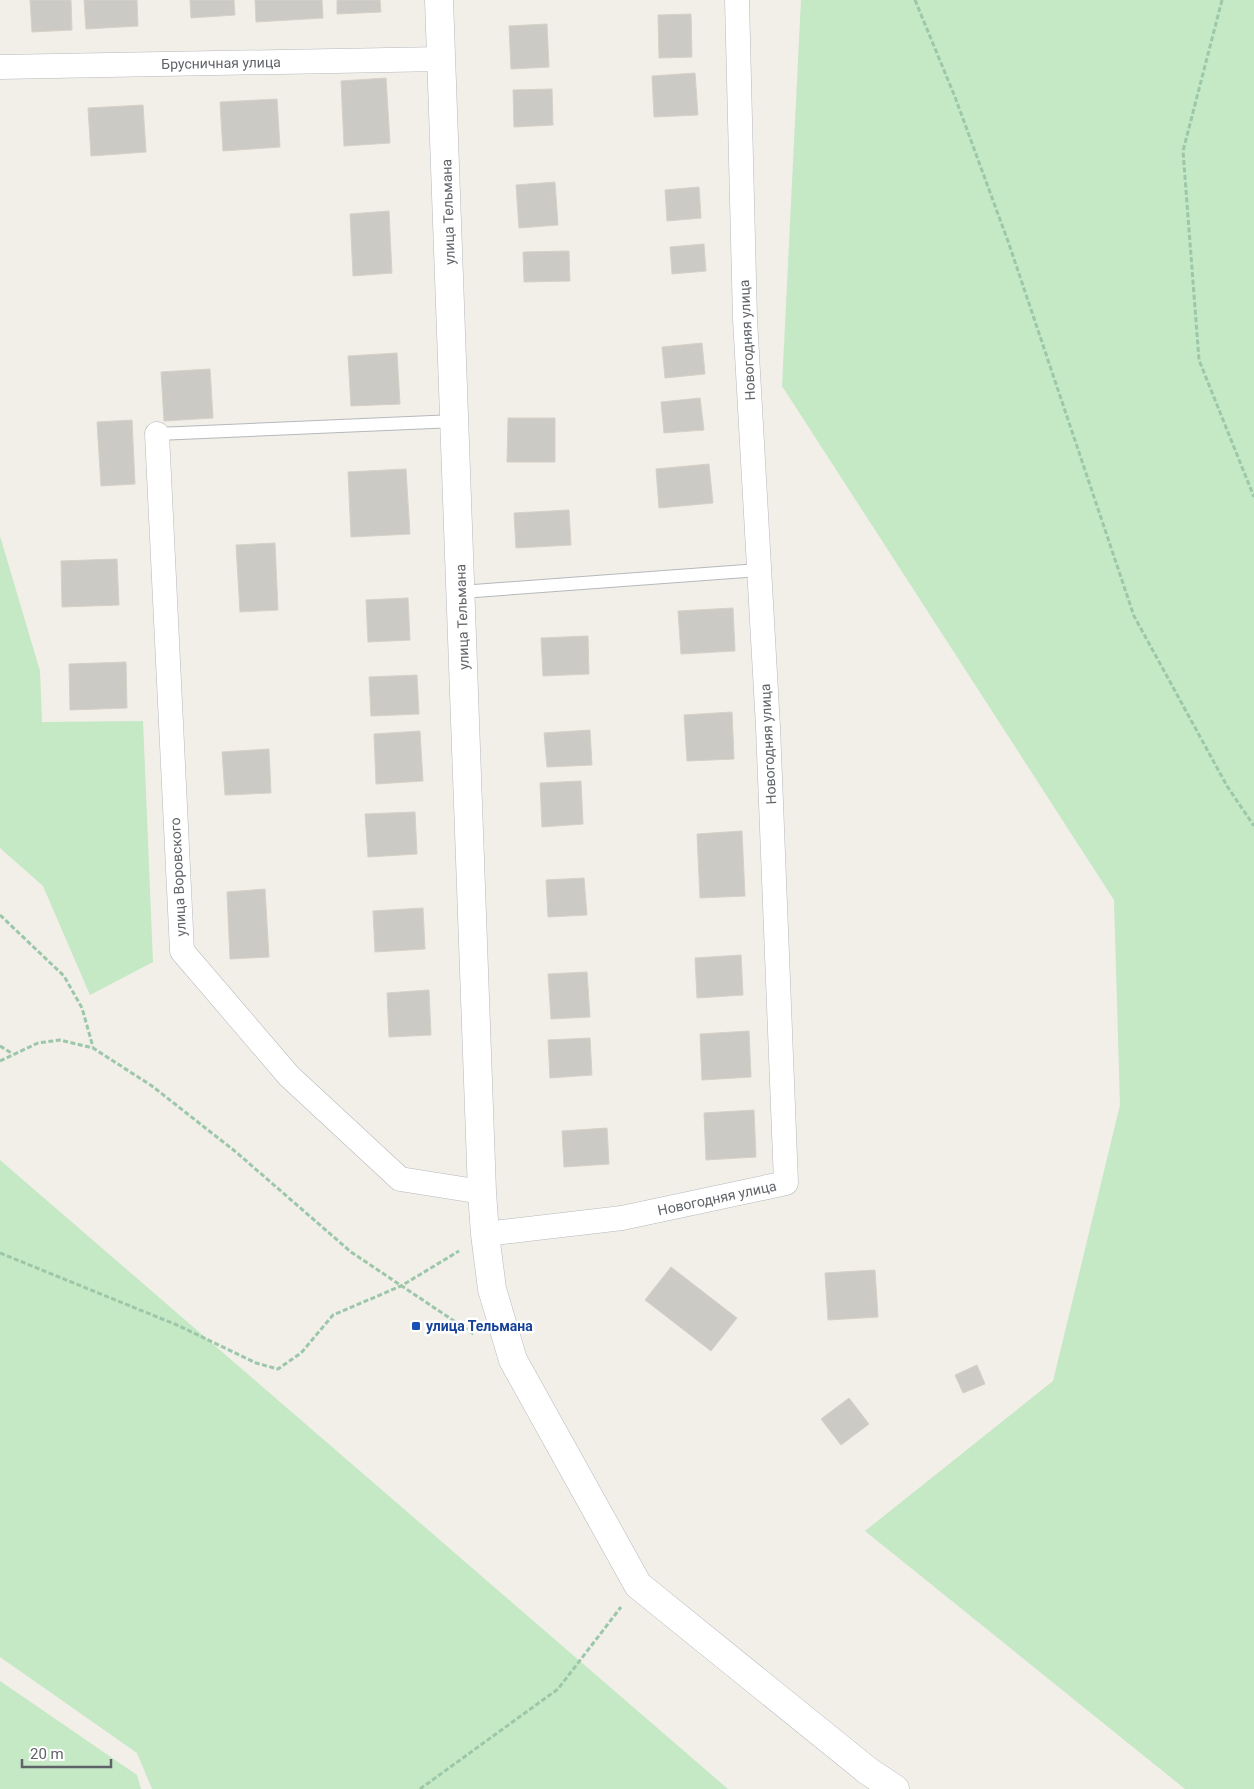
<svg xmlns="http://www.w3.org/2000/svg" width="1254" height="1789" font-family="Roboto,sans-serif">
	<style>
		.green { fill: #c5e8c5 }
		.building { fill: #cccac5; stroke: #d6d1c6 }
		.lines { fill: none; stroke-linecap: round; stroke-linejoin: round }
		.service-casing { stroke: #b5b8bc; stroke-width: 14 }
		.minor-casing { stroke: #b5b8bc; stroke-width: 25 }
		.tertiary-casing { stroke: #b5b8bc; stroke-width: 29 }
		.path { stroke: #9cc7a9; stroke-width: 3; stroke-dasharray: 5 2.5; stroke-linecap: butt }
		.service { stroke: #fff; stroke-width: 12 }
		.minor { stroke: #fff; stroke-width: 24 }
		.tertiary { stroke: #fff; stroke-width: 28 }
		.transit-dot { fill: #1a4fb4; stroke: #fff; stroke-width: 2 }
		.labels { text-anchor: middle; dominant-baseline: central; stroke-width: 5; stroke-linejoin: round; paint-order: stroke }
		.street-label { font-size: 14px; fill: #5f6368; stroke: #fff }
		.transit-label { font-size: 14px; font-weight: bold; fill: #164399; stroke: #fff; text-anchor: start }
	</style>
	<rect width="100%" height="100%" fill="#f1efe8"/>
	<!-- green -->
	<g class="green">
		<polygon points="801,0 1254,0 1254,1789 1185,1789 865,1531 1053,1381 1120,1105 1114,900 782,386"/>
		<polygon points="0,536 40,671 42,722 143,721 153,962 90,995 43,886 0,848"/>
		<polygon points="0,1160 728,1789 152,1789 137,1753 0,1657"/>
		<polygon points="0,1681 137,1775 141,1789 0,1789"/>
	</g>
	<!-- building -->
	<g class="building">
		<polygon points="30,0 71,0 72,30 32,32"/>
		<polygon points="84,0 137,0 138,26 86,29"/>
		<polygon points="190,0 234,0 235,15 191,18"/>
		<polygon points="255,0 322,0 323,18 256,22"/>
		<polygon points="337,0 380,0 381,12 337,14"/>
		<polygon points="691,14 692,57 659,58 658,15"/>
		<polygon points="547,24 549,67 511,69 509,26"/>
		<polygon points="695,73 698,115 654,117 652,76"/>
		<polygon points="386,78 390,143 344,146 341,81"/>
		<polygon points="552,89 553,125 514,127 513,90"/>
		<polygon points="277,99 280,147 223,151 220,102"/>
		<polygon points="143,105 146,152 91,156 88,108"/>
		<polygon points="555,182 558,225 519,228 516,185"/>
		<polygon points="699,187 701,218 667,221 665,190"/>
		<polygon points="389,211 392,273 353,276 350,214"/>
		<polygon points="704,244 706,271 672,274 670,247"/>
		<polygon points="569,251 570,281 524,282 523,252"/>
		<polygon points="702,343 705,374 665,378 662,347"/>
		<polygon points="397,353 400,404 351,406 348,356"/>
		<polygon points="210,369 213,418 164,421 161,372"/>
		<polygon points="700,398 704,430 664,433 661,402"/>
		<polygon points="508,418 555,418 555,462 507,462"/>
		<polygon points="132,420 135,484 101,486 97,422"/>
		<polygon points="709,464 713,503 659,508 656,469"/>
		<polygon points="406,469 410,534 351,537 348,472"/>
		<polygon points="569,510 571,545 516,548 514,513"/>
		<polygon points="275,543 278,610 240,612 236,545"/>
		<polygon points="117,559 119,605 62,607 61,561"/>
		<polygon points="408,598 410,640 368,642 366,600"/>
		<polygon points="733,608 735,651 681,654 678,611"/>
		<polygon points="588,636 589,674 543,676 541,638"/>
		<polygon points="126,662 127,708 70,710 69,664"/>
		<polygon points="417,675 419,714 371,716 369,677"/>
		<polygon points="732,712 734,759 687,761 684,715"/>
		<polygon points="590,730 592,765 547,767 544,733"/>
		<polygon points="420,731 423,781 376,784 374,734"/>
		<polygon points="269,749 271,793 225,795 222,752"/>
		<polygon points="581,781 583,824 542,827 540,783"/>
		<polygon points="415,812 417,854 368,857 365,814"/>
		<polygon points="742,831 745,896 700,898 697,834"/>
		<polygon points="584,878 587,915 548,917 546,880"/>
		<polygon points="265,889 269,957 230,959 227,892"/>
		<polygon points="423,908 425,949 375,952 373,911"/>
		<polygon points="741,955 743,995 697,998 695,958"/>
		<polygon points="587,972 590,1017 551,1019 548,974"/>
		<polygon points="429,990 431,1035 389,1037 387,993"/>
		<polygon points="749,1031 751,1077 702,1080 700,1034"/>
		<polygon points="590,1038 592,1075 550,1078 548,1040"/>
		<polygon points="754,1110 756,1157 706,1160 704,1113"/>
		<polygon points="607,1128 609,1164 564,1167 562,1131"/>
		<polygon points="671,1267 737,1318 711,1351 645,1300"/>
		<polygon points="875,1270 878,1317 828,1320 825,1273"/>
		<polygon points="977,1365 985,1384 963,1393 955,1375"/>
		<polygon points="849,1398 869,1424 841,1445 821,1419"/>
	</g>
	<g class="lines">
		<!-- service casing -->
		<g class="service-casing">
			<g id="service">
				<polyline points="157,434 455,421"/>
				<polyline points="461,592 759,570"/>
			</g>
		</g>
		<!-- minor casing -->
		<g class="minor-casing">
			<g id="minor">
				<polyline points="0,67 442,59"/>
				<polyline points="157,434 182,951 289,1076 400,1179 482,1192"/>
				<polyline points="485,1234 622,1218 786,1183 768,727 745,319 737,0"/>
			</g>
		</g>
		<!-- tertiary casing -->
		<g class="tertiary-casing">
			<polyline id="tertiary" points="439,0 482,1192 485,1234 492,1289 513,1360 638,1585 868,1771 895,1789"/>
		</g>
		<!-- path -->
		<g class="path">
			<polyline points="915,0 955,97 1009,244 1134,616 1227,786 1254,826"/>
			<polyline points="1222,0 1183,151 1199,360 1254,497"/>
			<polyline points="0,915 64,976 82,1008 93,1047"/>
			<polyline points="0,1046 13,1054"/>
			<polyline points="0,1061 38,1043 60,1040 93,1048 152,1086 236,1152 351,1252 475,1335"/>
			<polyline points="0,1253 177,1325 256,1363 278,1369 301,1353 333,1315 401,1286 459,1251"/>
			<polyline points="420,1789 558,1689 621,1607"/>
		</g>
		<!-- service -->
		<use href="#service" class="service"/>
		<!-- minor -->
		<use href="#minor" class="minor"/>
		<!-- tertiary -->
		<use href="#tertiary" class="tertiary"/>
	</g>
	<!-- markers -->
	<rect class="transit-dot" x="411" y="1321" width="10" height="10" rx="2.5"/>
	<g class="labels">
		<!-- street labels -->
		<g class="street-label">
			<text transform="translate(221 63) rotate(-1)">Брусничная улица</text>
			<text transform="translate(448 212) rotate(-92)">улица Тельмана</text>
			<text transform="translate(747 340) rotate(-93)">Новогодняя улица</text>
			<text transform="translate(462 617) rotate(-92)">улица Тельмана</text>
			<text transform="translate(768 744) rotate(-93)">Новогодняя улица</text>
			<text transform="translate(178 877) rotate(-93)">улица Воровского</text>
			<text transform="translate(717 1198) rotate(-12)">Новогодняя улица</text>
		</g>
		<!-- transit labels -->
		<g class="transit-label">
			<text x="426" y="1326">улица Тельмана</text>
		</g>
	</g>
	<!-- scale -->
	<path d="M22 1759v8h89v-8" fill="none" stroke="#5f6368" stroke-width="2.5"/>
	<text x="30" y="1759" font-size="15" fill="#5f6368" stroke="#ffffff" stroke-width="4" paint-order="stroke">20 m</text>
</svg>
